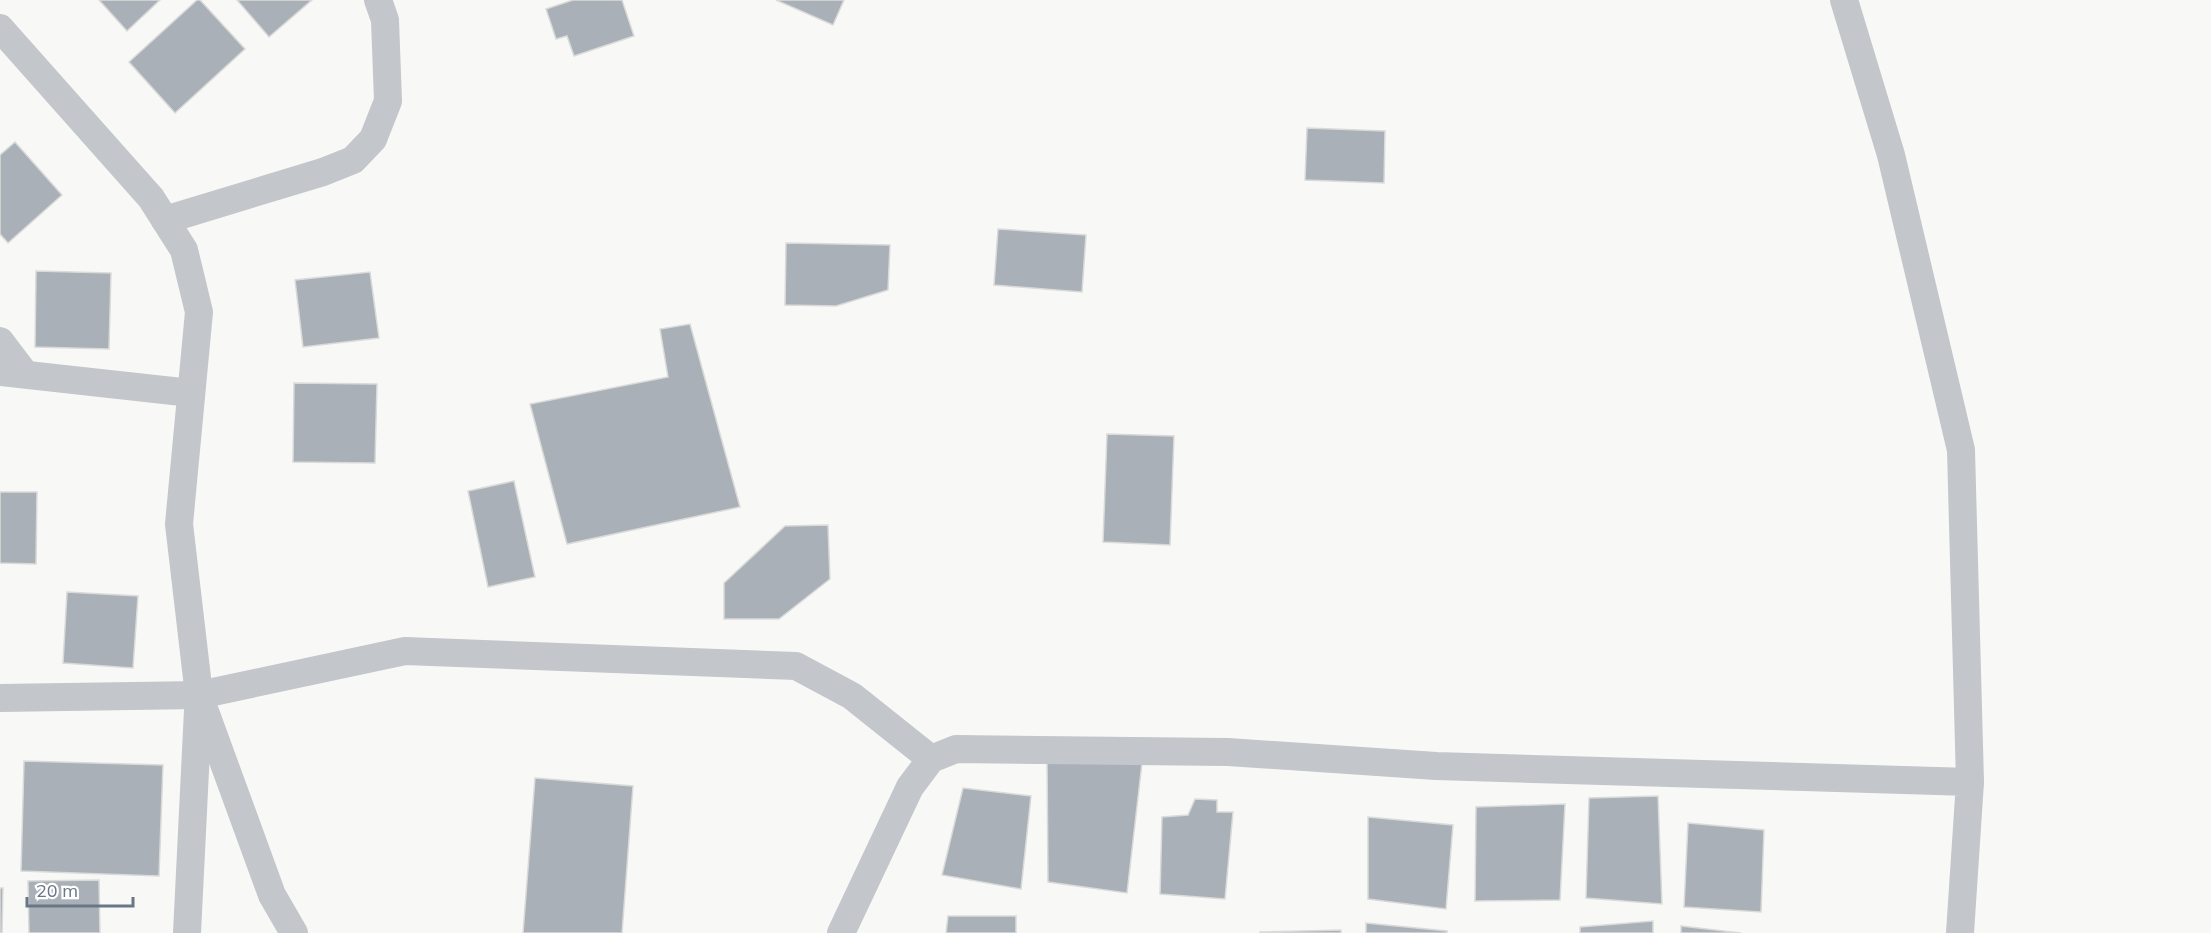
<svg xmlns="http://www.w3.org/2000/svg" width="2211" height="933" font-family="Mulish,sans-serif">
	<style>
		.building { fill: #a9b0b7; stroke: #dadbd9; stroke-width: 1.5 }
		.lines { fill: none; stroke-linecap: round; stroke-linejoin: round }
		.minor { stroke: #c3c6ca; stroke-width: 28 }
	</style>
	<rect width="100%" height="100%" fill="#f8f9f7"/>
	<!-- building -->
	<g class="building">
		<polygon points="99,0 160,0 127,31"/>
		<polygon points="197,0 200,0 245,49 175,113 129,62"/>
		<polygon points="237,0 312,0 269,37"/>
		<polygon points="573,0 622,0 634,36 574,56 567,36 556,39 546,9"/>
		<polygon points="776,0 844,0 833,25"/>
		<polygon points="1307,128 1385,131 1384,183 1305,180"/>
		<polygon points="15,142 62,195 8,243 0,234 0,155"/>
		<polygon points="998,229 1086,235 1082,292 994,285"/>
		<polygon points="786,243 890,245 888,290 836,306 785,305"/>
		<polygon points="36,271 111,273 109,349 35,347"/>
		<polygon points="370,272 379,338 303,347 295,280"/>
		<polygon points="690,324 740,507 567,544 530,404 668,377 660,329"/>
		<polygon points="294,383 377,384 375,463 293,462"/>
		<polygon points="1107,434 1174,436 1170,545 1103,542"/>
		<polygon points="514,481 535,577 488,587 468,491"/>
		<polygon points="0,492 37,492 36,564 0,563"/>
		<polygon points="828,525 830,579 779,619 724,619 724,583 785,526"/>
		<polygon points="67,592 138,596 133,668 63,663"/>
		<polygon points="1047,760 1142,763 1127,893 1048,882"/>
		<polygon points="24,761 163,765 159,876 21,871"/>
		<polygon points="535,778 633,786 622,933 523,933"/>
		<polygon points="963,788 1031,796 1021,889 942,875"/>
		<polygon points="1658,796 1662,904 1586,898 1589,798"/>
		<polygon points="1195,799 1217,800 1217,812 1233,812 1225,899 1160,894 1162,817 1188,815"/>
		<polygon points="1565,804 1560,900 1475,901 1476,807"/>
		<polygon points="1368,817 1453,825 1446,909 1368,899"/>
		<polygon points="1688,823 1764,830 1761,912 1684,907"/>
		<polygon points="99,880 100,933 29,933 28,881"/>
		<polygon points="0,888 3,888 2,933 0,933"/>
		<polygon points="948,916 1016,916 1016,933 946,933"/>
		<polygon points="1653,921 1653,933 1580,933 1580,927"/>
		<polygon points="1366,923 1447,931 1447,933 1366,933"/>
		<polygon points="1681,926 1741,933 1681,933"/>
		<polygon points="1341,930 1341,933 1260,933 1260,932"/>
	</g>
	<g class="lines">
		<!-- minor -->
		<g class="minor">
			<polyline points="1844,0 1891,155 1961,450 1970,782"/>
			<polyline points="0,28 151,198 184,250 199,312 179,524 199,695 272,895 294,933"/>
			<polyline points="165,220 323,172 353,160 373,139 388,101 385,20 378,0"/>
			<polyline points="0,341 25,374"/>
			<polyline points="0,372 191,393"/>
			<polyline points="0,698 199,695 405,651 796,666 852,696 931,759"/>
			<polyline points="187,933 198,710"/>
			<polyline points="841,933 910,787 931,759 956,749 1228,752 1436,766 1970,782 1960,933"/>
		</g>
	</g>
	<!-- scale -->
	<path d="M27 897v9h106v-9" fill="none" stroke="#697686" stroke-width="3"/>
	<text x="36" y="897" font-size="18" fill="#697686" stroke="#ffffff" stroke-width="4.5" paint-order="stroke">20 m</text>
</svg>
